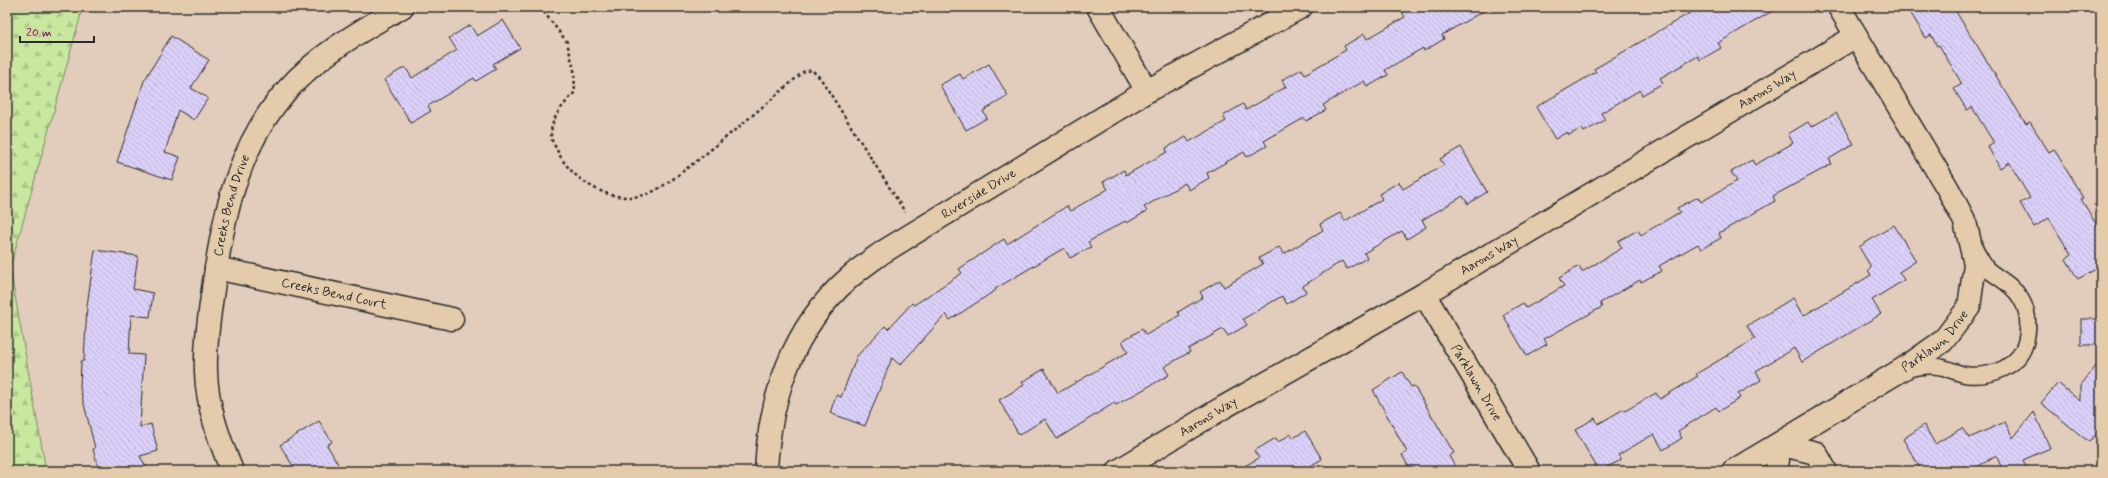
<svg xmlns="http://www.w3.org/2000/svg" width="2108" height="478" font-family="Mynerve,sans-serif">
	<style>
		.forest { fill: url(#forest-firs); stroke: #7a8965 }
		.building { fill: url(#building-back-hatch); stroke: #2b2b2b }
		.lines { fill: none; stroke-linecap: round; stroke-linejoin: round }
		.service-casing { stroke: #2b2b2b; stroke-width: 18 }
		.minor-casing { stroke: #2b2b2b; stroke-width: 25 }
		.path { stroke: #2b2b2b; stroke-width: 2.5; stroke-dasharray: 3 3; stroke-linecap: butt }
		.service { stroke: #e4cbac; stroke-width: 15 }
		.minor { stroke: #e4cbac; stroke-width: 22 }
		.labels { text-anchor: middle; dominant-baseline: central; stroke-width: 3.5; stroke-linejoin: round; paint-order: stroke }
		.street-label { font-size: 13px; fill: #2b2b2b; stroke: #e4cbac }
	</style>
	<defs>
		<pattern id="forest-firs" width="22" height="20" patternUnits="userSpaceOnUse"><rect width="22" height="20" fill="#c8e79f"/><path d="M5 1l3.5 6h-7zM16 11l3.5 6h-7z" fill="#acc689"/></pattern>
		<pattern id="building-back-hatch" width="6" height="6" patternUnits="userSpaceOnUse"><rect width="6" height="6" fill="#dbd0f8"/><path d="M-1 5l2 2M0 0l6 6M5-1l2 2" fill="none" stroke="#bcb3d5"/></pattern>
	</defs>
	<rect width="100%" height="100%" fill="#e2ccbb"/>
	<filter id="ink" filterUnits="userSpaceOnUse"><feTurbulence type="fractalNoise" baseFrequency=".025" numOctaves="2"/><feDisplacementMap in="SourceGraphic" scale="8" xChannelSelector="R" yChannelSelector="G"/><feConvolveMatrix kernelMatrix="1 2 1 2 8 2 1 2 1" color-interpolation-filters="sRGB"/></filter>
	<g filter="url(#ink)">
		<!-- forest -->
		<polygon class="forest" points="7,7 83,7 10,268 46,471 7,471"/>
		<!-- building -->
		<g class="building">
			<polygon points="1399,7 1490,7 1442,35 1444,39 1424,51 1423,48 1385,70 1388,75 1367,87 1364,81 1323,105 1326,110 1306,121 1304,118 1264,141 1267,146 1247,157 1244,152 1207,173 1209,178 1189,190 1185,183 1144,207 1147,211 1127,223 1125,221 1088,242 1091,247 1070,258 1064,248 995,289 996,290 950,320 946,314 900,365 892,358 865,426 830,413 836,395 841,397 857,356 885,326 888,329 912,303 914,305 962,273 959,269 1004,239 1007,244 1067,206 1070,211 1108,189 1103,182 1124,170 1126,175 1167,152 1166,148 1186,137 1189,142 1226,121 1223,116 1243,104 1246,110 1286,87 1282,80 1302,69 1305,74 1346,50 1344,46 1364,34 1367,39 1405,17"/>
			<polygon points="1700,7 1779,7 1718,43 1721,48 1700,60 1698,56 1660,78 1663,83 1642,95 1640,90 1601,113 1605,120 1584,132 1582,128 1569,135 1567,132 1555,139 1536,107 1596,72 1594,69"/>
			<polygon points="1907,7 1953,7 2026,124 2030,122 2049,152 2054,149 2083,198 2081,199 2101,232 2101,266 2078,279 2066,259 2071,255 2049,218 2034,227 2020,203 2030,198 2009,162 2000,168 1988,147 1994,143 1972,107 1967,110 1954,89 1962,84 1939,45 1937,46 1931,35 1926,38"/>
			<polygon points="503,20 520,48 493,64 496,69 476,81 474,78 428,106 431,111 411,123 384,80 405,67 412,78 457,50 449,38 470,25 477,36"/>
			<polygon points="171,36 209,60 191,88 208,98 194,120 178,110 165,152 180,157 172,180 117,162 144,81"/>
			<polygon points="989,64 1008,96 983,111 987,118 966,130 940,85 960,74 963,79"/>
			<polygon points="1836,113 1854,144 1829,159 1832,164 1773,196 1775,201 1719,233 1721,238 1701,249 1698,244 1659,266 1662,271 1641,282 1640,280 1600,303 1602,307 1544,339 1547,344 1527,356 1503,315 1523,303 1526,308 1564,286 1559,278 1579,266 1582,272 1622,248 1618,241 1638,230 1641,235 1680,212 1677,208 1698,197 1701,202 1737,181 1731,172 1752,160 1755,165 1793,143 1788,134 1808,122 1811,127"/>
			<polygon points="1461,147 1487,192 1468,204 1463,196 1422,220 1426,227 1407,239 1402,231 1364,253 1367,258 1347,269 1342,261 1303,286 1306,292 1287,304 1282,296 1243,319 1247,325 1228,336 1223,329 1188,349 1190,352 1164,367 1169,375 1116,405 1114,403 1057,439 1045,419 1019,435 999,400 1024,385 1022,382 1044,369 1058,393 1128,352 1122,341 1142,329 1146,335 1180,315 1178,312 1203,297 1200,292 1220,280 1224,287 1263,264 1259,258 1279,247 1284,254 1323,230 1320,224 1340,213 1345,221 1382,199 1379,194 1399,182 1403,189 1444,165 1440,159"/>
			<polygon points="1894,225 1916,261 1899,272 1904,280 1872,300 1881,314 1802,362 1794,348 1756,371 1761,380 1738,394 1740,398 1719,411 1716,407 1678,431 1682,438 1663,450 1654,434 1618,455 1621,460 1599,471 1575,430 1595,418 1598,424 1624,409 1625,411 1656,393 1660,399 1698,376 1696,374 1755,339 1747,326 1793,298 1803,316 1871,275 1868,270 1871,267 1859,247"/>
			<polygon points="95,250 138,256 133,289 153,293 150,317 131,315 129,354 144,355 140,427 151,424 158,451 140,456 148,471 99,471 93,449 95,448 80,388 81,361 84,361 87,306"/>
			<rect x="2081" y="319" width="20" height="26"/>
			<polygon points="2101,360 2101,428 2089,442 2041,403 2058,383 2080,401 2080,386"/>
			<polygon points="1402,372 1411,387 1414,386 1454,453 1449,456 1458,471 1411,471 1402,455 1407,452 1373,390"/>
			<polygon points="2034,412 2050,448 2023,460 2028,471 2003,471 1996,455 1971,471 1922,471 1903,439 1924,425 1935,444 1962,428 1969,438 2005,422 2013,438"/>
			<polygon points="319,421 332,442 327,445 342,471 296,471 280,445"/>
			<polygon points="1305,431 1322,459 1302,471 1236,471 1259,458 1254,451 1276,438 1278,442 1291,434 1293,438"/>
		</g>
		<g class="lines">
			<!-- service casing -->
			<g class="service-casing">
				<path id="service" d="M1908 369C1919 366 1930 365 1941 367 1950 369 1959 374 1968 375 1992 377 2020 367 2026 341 2029 327 2029 312 2021 299 2013 285 1999 279 1987 269 1983 264 1979 256 1976 251"/>
			</g>
			<!-- minor casing -->
			<g class="minor-casing">
				<g id="minor">
					<polyline points="1098,7 1147,91"/>
					<path id="s1" d="M216 268 452 319"/>
					<path id="s2" d="M1424 294 1529 471"/>
					<path id="s3" d="M232 471C219 439 207 406 206 372 205 341 210 312 214 282 224 212 239 144 287 90 319 54 361 31 402 7"/>
					<path id="s4" d="M766 471C769 398 793 327 849 278 860 268 872 260 883 252L1147 91 1301 7"/>
					<path id="s5" d="M1118 471 1224 407 1424 294 1856 36"/>
					<path id="s6" d="M1733 471 1903 369 1943 341 1969 307 1975 264 1965 222 1948 189 1839 7"/>
					<polyline points="1777,471 1779,444 1816,453 1826,471"/>
				</g>
			</g>
			<!-- path -->
			<path class="path" d="M540 7 567 42 574 70 575 92C564 104 550 118 551 136 551 140 555 146 557 150 571 181 613 206 647 194 666 187 682 171 698 160 734 131 769 102 803 72L812 70 821 79 905 212"/>
			<!-- service -->
			<use href="#service" class="service"/>
			<!-- minor -->
			<use href="#minor" class="minor"/>
		</g>
	</g>
	<g class="labels">
		<!-- street labels -->
		<g class="street-label">
			<text stroke="none"><textPath href="#s5" startOffset="753">Aarons Way</textPath></text>
			<text stroke="none"><textPath href="#s4" startOffset="371">Riverside Drive</textPath></text>
			<text stroke="none"><textPath href="#s3" startOffset="272">Creeks Bend Drive</textPath></text>
			<text stroke="none"><textPath href="#s5" startOffset="429">Aarons Way</textPath></text>
			<text stroke="none"><textPath href="#s1" startOffset="121">Creeks Bend Court</textPath></text>
			<text stroke="none"><textPath href="#s6" startOffset="241">Parklawn Drive</textPath></text>
			<text stroke="none"><textPath href="#s2" startOffset="103">Parklawn Drive</textPath></text>
			<text stroke="none"><textPath href="#s5" startOffset="105">Aarons Way</textPath></text>
		</g>
	</g>
	<!-- margin -->
	<rect width="2108" height="478" fill="none" stroke="#e4cbac" stroke-width="24"/>
	<rect x="12" y="12" width="2084" height="454" fill="none" stroke="#2b2b2b" stroke-width="1.5" filter="url(#ink)"/>
	<!-- scale -->
	<path d="M20 36v6h74v-6" fill="none" stroke="#2b2b2b" stroke-width="2"/>
	<text x="26" y="36" font-size="12" fill="#2b2b2b" stroke="#e4cbac" stroke-width="3" paint-order="stroke">20 m</text>
</svg>
